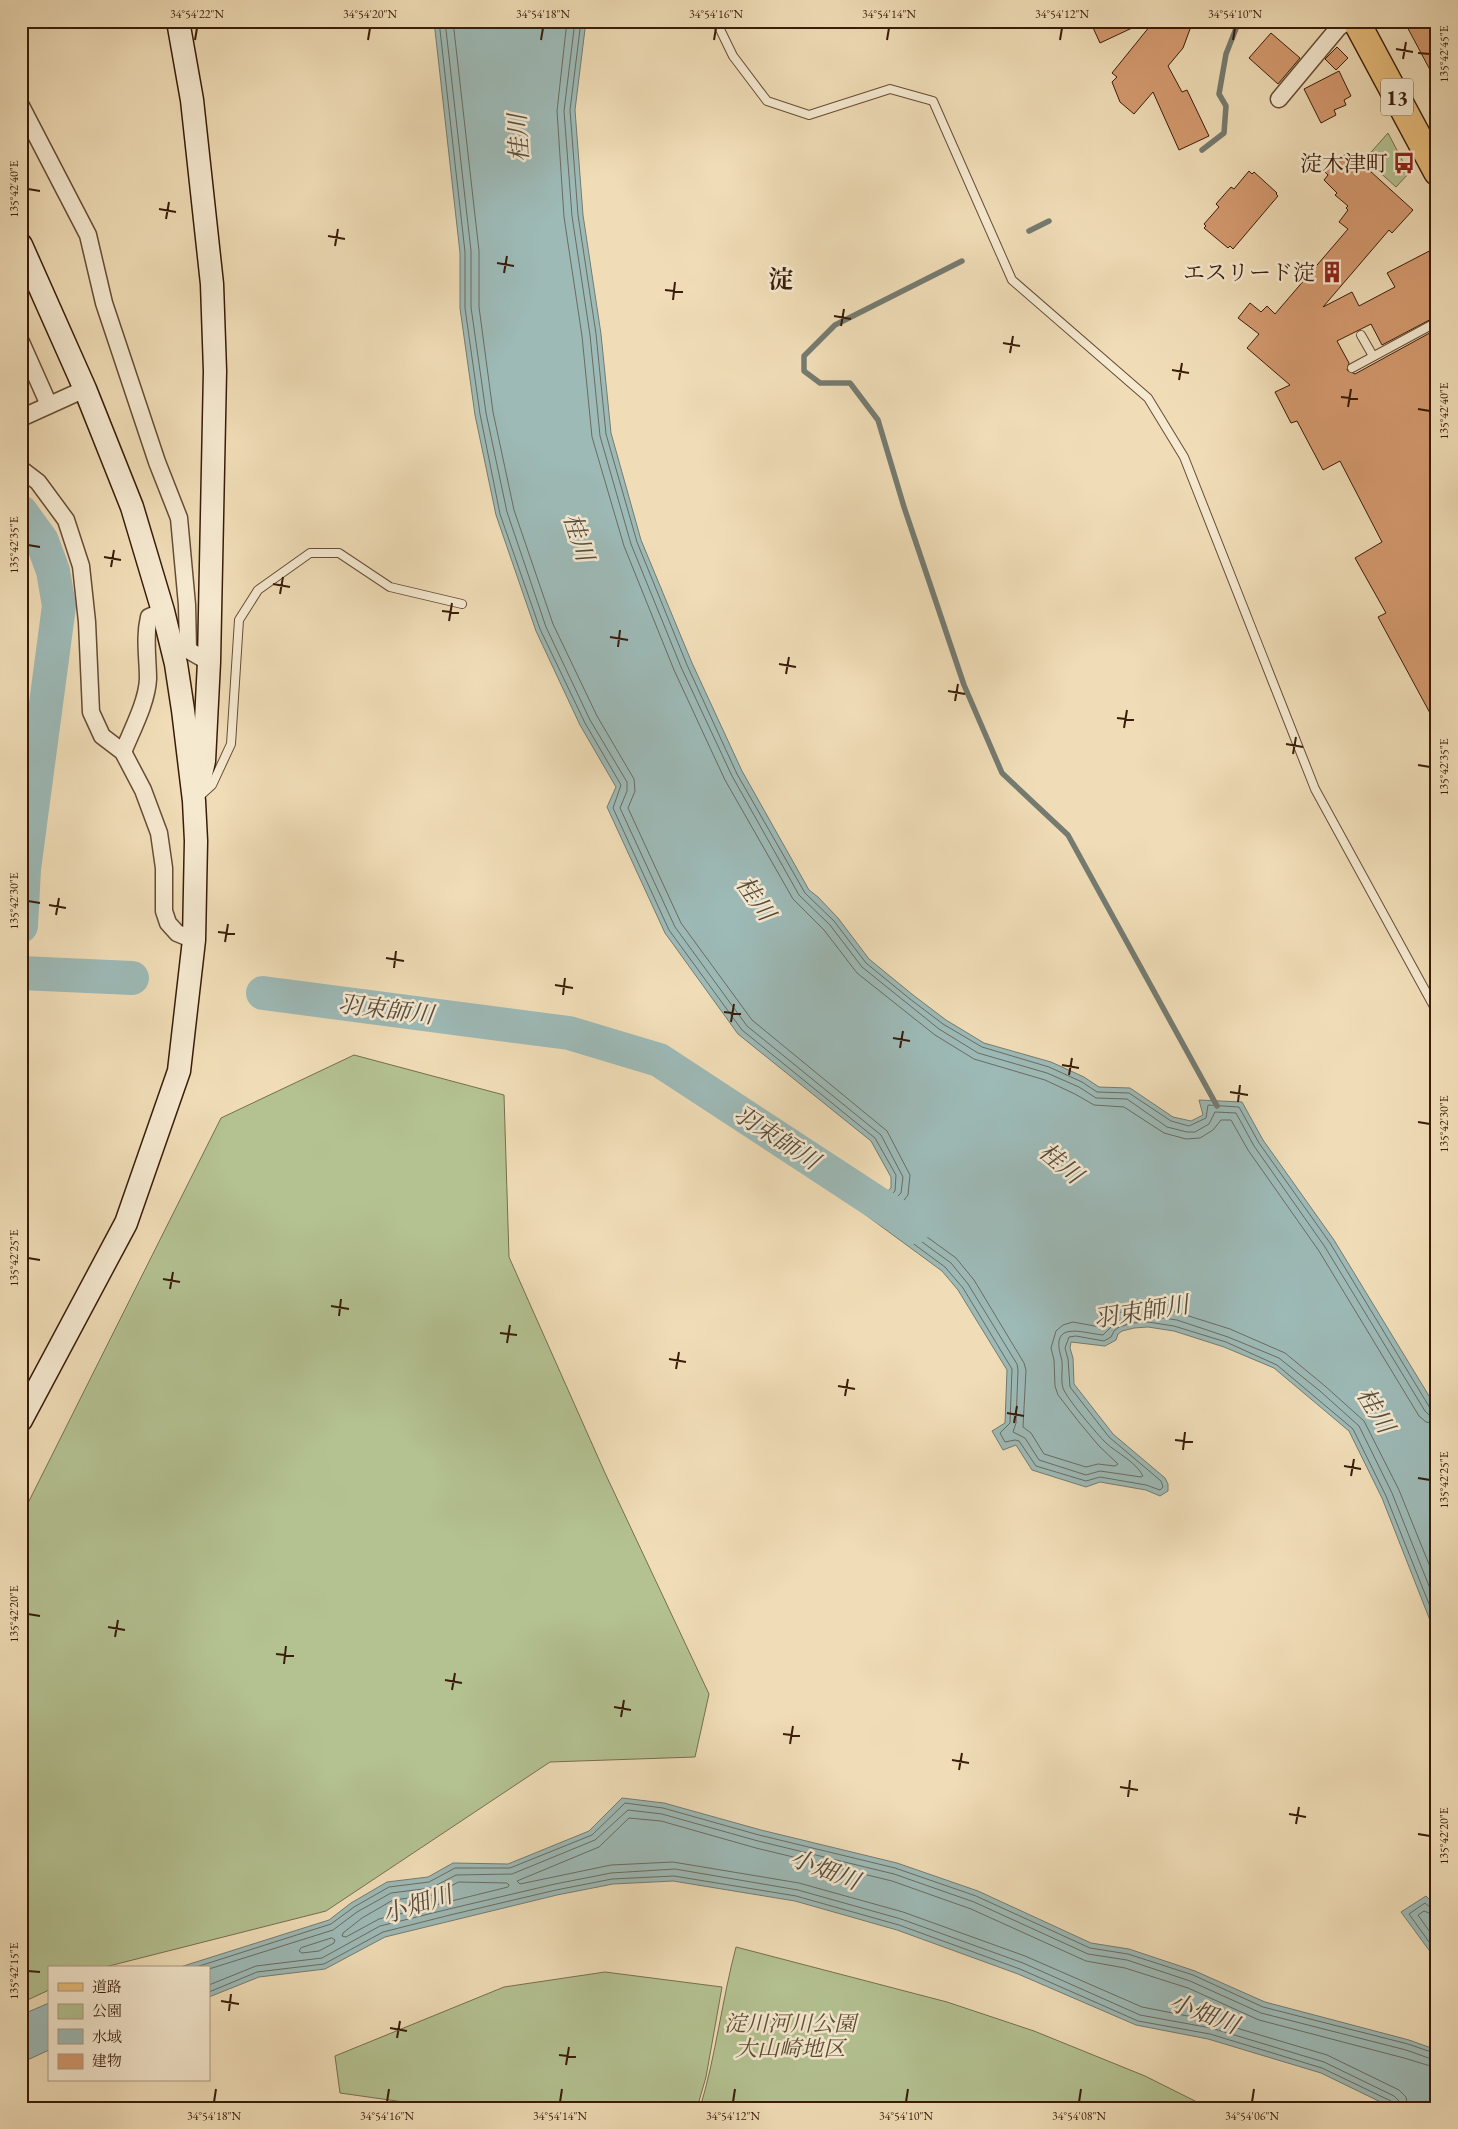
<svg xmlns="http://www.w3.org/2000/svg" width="1458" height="2129" font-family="'EB Garamond','Noto Serif JP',serif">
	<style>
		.green { fill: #b4c292; stroke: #766f4e }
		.water { fill: #9dbab7; stroke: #757b71 }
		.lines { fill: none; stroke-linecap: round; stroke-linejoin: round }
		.shore { stroke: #6b6b60; stroke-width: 1 }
		.stream { stroke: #757b71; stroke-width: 5.5 }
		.river { stroke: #9dbab7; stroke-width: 34 }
		.building { fill: #d49a6f; stroke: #391c09 }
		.lane-casing { stroke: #674c34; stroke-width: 10 }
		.street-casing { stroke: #674c34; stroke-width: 19 }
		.secondary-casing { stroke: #391c09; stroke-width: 25 }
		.primary-casing { stroke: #391c09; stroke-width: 29 }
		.lane { stroke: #f5e9d0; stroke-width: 8 }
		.street { stroke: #f5e9d0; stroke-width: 16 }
		.secondary { stroke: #f5e9d0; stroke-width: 22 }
		.primary { stroke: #e8be7c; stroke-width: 26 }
		.ticks { fill: none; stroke: #391c09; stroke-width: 2 }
		.labels { text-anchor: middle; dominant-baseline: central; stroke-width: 5; stroke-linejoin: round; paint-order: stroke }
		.shield { fill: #f5e9d0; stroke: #715a45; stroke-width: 1 }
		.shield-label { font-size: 21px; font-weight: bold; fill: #391c09 }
		.poi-label { font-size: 22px; fill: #391c09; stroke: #f5e9d0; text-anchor: end }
		.park-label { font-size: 22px; font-style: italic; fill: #5e4e32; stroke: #f5e9d0 }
		.water-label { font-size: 24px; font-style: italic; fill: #574b3d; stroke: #f5e9d0 }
		.quarter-label { font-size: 25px; font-weight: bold; fill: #391c09; stroke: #f5e9d0 }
		.neatline { fill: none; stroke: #391c09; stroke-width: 2 }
		.ticks-label { font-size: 12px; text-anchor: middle; fill: #391c09 }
	</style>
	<rect width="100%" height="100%" fill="#f0ddb7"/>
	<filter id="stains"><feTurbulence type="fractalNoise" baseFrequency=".004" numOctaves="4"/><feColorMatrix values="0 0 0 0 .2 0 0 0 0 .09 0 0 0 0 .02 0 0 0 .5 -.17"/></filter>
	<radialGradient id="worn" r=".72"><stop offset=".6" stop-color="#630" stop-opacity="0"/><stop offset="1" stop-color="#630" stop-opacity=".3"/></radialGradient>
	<!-- green -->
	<g class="green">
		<polygon points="1388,133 1409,173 1396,187 1365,159"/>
		<polygon points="354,1055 504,1095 509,1257 605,1473 709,1694 695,1757 550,1762 326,1911 101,1968 49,1968 49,1990 21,2003 21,1517 221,1118"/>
		<path d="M736 1947 947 2002 1034 2031 1145 2076 1209 2108H700C716 2055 722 2000 736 1947Z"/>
		<polygon points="605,1972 722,1987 706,2077 697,2108 446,2108 340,2093 335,2056 504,1987"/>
	</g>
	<!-- water -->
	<g class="water">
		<polygon points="434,21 586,21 575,110 583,215 601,334 611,433 641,540 692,663 742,771 809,890 818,897 838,918 869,959 913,995 946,1020 984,1043 1051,1062 1084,1077 1099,1087 1130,1088 1173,1117 1191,1121 1203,1115 1199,1100 1242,1102 1263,1140 1334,1240 1437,1409 1437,1638 1382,1498 1349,1431 1274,1368 1224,1347 1174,1331 1148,1327 1134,1328 1122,1331 1118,1334 1116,1340 1105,1346 1071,1342 1070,1348 1073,1358 1074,1384 1113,1434 1165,1478 1168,1484 1168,1491 1160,1496 1146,1490 1100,1482 1086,1487 1032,1470 1016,1445 1003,1450 992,1431 1005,1423 1007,1370 958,1290 942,1271 863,1213 891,1188 891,1177 871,1141 738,1034 665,933 607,807 616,787 580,725 536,631 496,515 475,415 460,308 460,253"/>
		<polygon points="622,1798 664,1803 761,1830 897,1863 978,1891 1091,1943 1129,1949 1195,1971 1265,2002 1409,2040 1437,2050 1437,2108 1393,2108 1321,2073 1208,2039 1136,2025 1018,1974 897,1930 795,1901 673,1881 613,1884 557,1895 385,1937 325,1969 259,1977 209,1997 209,1968 177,1968 329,1920 351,1903 387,1882 428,1877 453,1863 508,1864 589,1831"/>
		<polygon points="1426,1896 1437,1907 1437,1961 1401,1912"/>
		<polygon points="49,2003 49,2050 21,2063 21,2015"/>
	</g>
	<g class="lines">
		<!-- shore -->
		<g class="shore">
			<polyline points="439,21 465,252 465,308 480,414 500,514 540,629 585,723 621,785 613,808 669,930 742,1030 875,1138 896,1175 895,1191 873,1211 873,1214 945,1267 963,1288 1012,1369 1010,1423 1000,1433 1005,1442 1015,1440 1019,1441 1036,1466 1086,1481 1100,1477 1146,1485 1160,1490 1163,1487 1161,1481 1109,1437 1070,1387 1068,1359 1065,1348 1069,1337 1076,1336 1104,1341 1111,1337 1114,1331 1119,1327 1132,1323 1148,1322 1174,1326 1226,1342 1277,1365 1353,1429 1386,1496 1437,1624"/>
			<path d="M445 21 471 251V307L486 413 507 512 546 627 590 720 627 782V791L620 808 675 927 747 1026 881 1135 903 1177 901 1193 883 1210 882 1213 951 1263 968 1284 1017 1364 1018 1370 1016 1423 1013 1432 1025 1438 1039 1460 1086 1475 1100 1471 1141 1477 1143 1476C1136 1462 1117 1453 1106 1443 1097 1434 1067 1399 1063 1388 1060 1378 1064 1366 1061 1357 1050 1320 1082 1333 1103 1335L1116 1322 1132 1317 1149 1316 1177 1320 1228 1337 1279 1358 1320 1391 1359 1426 1392 1493 1437 1606"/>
			<polyline points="453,21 479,251 479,307 493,412 514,510 553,624 597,716 634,779 635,791 628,808 681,923 752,1020 887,1131 910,1175 908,1195 894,1213 956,1258 974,1280 1024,1363 1026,1370 1023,1427 1031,1433 1044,1454 1086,1467 1098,1464 1115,1466 1118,1464 1099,1446 1079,1422 1058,1395 1055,1386 1054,1360 1051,1348 1056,1331 1063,1325 1073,1322 1100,1327 1112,1315 1131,1309 1150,1309 1176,1312 1230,1329 1285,1353 1325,1386 1364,1421 1399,1490 1437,1584"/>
			<polyline points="567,21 557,111 564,217 582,336 592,437 624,546 674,670 725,780 793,899 824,930 857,973 935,1035 974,1059 1045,1080 1075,1094 1094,1105 1124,1107 1164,1133 1186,1139 1200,1138 1213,1130 1221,1120 1231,1120 1248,1150 1319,1251 1419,1416 1426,1422 1437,1424"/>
			<polyline points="575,21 564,111 572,216 590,335 600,436 631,544 681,667 732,776 799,895 830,925 862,967 939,1029 978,1053 1047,1073 1079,1087 1096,1098 1127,1099 1167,1127 1187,1132 1195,1132 1209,1124 1215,1112 1236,1113 1254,1146 1325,1247 1425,1411 1430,1416 1437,1417"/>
			<polyline points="581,21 570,110 578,215 596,334 606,434 637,542 687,665 737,774 805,893 834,921 866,963 910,999 943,1024 982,1047 1049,1067 1082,1082 1097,1092 1129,1093 1171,1121 1189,1126 1206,1118 1208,1105 1239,1107 1259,1143 1330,1243 1430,1408 1437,1411"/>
			<polygon points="459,1882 507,1883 509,1885 508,1887 379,1919 346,1937 342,1936 343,1933 362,1918 393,1900 433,1895"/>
			<polyline points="1437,1910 1432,1909 1425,1903 1409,1914 1437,1953"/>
			<polyline points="1437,1916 1424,1911 1418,1915 1437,1942"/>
			<polygon points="332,1938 335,1940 334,1943 319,1951 302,1953 299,1951 301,1948"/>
			<polyline points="193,1968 331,1924 354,1907 389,1887 429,1882 455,1868 510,1868 592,1835 625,1803 663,1808 759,1835 895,1868 976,1896 1090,1948 1128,1954 1193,1975 1263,2007 1408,2044 1437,2054"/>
			<polyline points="209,1969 333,1930 357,1912 391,1893 431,1888 456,1875 512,1874 595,1840 628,1810 662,1814 758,1841 894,1874 974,1902 1088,1954 1127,1960 1190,1981 1261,2013 1406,2050 1437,2061"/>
			<polyline points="209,1985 256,1966 322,1958 380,1926 449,1909 555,1884 611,1873 675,1869 798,1890 901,1919 1023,1963 1140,2015 1211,2028 1324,2062 1394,2096 1399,2101 1400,2108"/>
			<polyline points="209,1992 257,1972 324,1964 383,1932 450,1915 556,1890 612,1879 674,1876 796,1896 899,1925 1020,1969 1138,2021 1210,2034 1322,2068 1391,2101 1394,2108"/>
			<polyline points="1408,2108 1406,2097 1399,2090 1327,2055 1213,2021 1142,2007 1025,1956 903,1912 799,1883 673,1862 611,1865 520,1884 517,1881 599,1847 629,1818 661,1821 756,1848 892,1881 971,1909 1086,1961 1125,1968 1188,1988 1259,2020 1404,2058 1437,2068"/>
		</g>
		<!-- stream -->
		<g class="stream">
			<polyline points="1202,150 1224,133 1226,106 1219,94 1226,54 1239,21"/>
			<polyline points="1029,231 1049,221"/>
			<polyline points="962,261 835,325 804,356 804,371 820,383 850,383 878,420 904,507 964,685 1002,773 1068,835 1217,1106"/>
		</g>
		<!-- river -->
		<g class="river">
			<polyline points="21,512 42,541 53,571 59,606 24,869 21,926"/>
			<polyline points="21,973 132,978"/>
			<polyline points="263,993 569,1033 659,1060 914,1227"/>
		</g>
	</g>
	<!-- building -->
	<g class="building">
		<polygon points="1090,21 1147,21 1100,43"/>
		<polygon points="1154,21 1193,21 1183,48 1168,66 1182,92 1187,90 1209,136 1179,150 1153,92 1134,114 1120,102 1112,82 1117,77 1112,73"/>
		<polygon points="1404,21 1437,21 1437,83"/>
		<polygon points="1271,33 1300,58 1278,84 1249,58"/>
		<polygon points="1337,47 1348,58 1336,70 1325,59"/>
		<polygon points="1339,71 1351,96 1344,100 1346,105 1334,110 1336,115 1321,123 1304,89"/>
		<polygon points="1348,151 1413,210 1392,233 1389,230 1323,307 1352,292 1359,306 1395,287 1387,273 1437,247 1437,316 1382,345 1371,324 1337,341 1349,363 1347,370 1355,374 1437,329 1437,726 1378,617 1386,613 1355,558 1382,542 1340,461 1323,470 1297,421 1291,423 1275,392 1290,385 1247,348 1259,334 1238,318 1250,303 1261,312 1267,306 1275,314 1348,229 1339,222 1348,210 1346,208 1348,206 1335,195 1337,193 1324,180 1328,175 1325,172 1336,157 1340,160"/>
		<polygon points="1249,171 1252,174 1254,172 1277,193 1276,194 1278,196 1233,249 1230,246 1228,248 1204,228 1206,226 1204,224 1219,207 1216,204 1231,187 1234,189"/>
	</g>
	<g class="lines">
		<!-- lane casing -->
		<g class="lane-casing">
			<g id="lane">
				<polyline points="716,21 733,56 767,101 809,115 890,89 933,101 1012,280 1148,398 1184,457 1315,789 1437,1012"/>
				<polyline points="1361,335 1373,356"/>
				<polyline points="1352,368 1437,322"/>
				<polyline points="201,795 212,785 231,744 239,620 258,590 310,553 339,553 390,587 462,604"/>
			</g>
		</g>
		<!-- street casing -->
		<g class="street-casing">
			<g id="street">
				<polyline points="1279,99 1339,27 1348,21"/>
				<polyline points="21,106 88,235 104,303 157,462 179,518 187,605 188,650 209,662"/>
				<polyline points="21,342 49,405"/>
				<polyline points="21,418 85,389"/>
				<polyline points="21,469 38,482 66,520 81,566 87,622 91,712 102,736 123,752 143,790 159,833 164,868 164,911 168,923 177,933 194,940"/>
				<path d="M123 752C132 730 147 702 148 679 148 658 144 638 149 617L163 611"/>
			</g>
		</g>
		<!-- secondary casing -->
		<g class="secondary-casing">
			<g id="secondary">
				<polyline points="178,21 192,100 212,284 215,371 209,662 204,761 199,783"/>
				<polyline points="21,245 85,389 132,507 163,611 176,664 183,710 194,801 196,841 194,940 179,1071 126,1223 21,1420"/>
			</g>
		</g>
		<!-- primary casing -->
		<g class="primary-casing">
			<polyline id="primary" points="1356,21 1437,172"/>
		</g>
		<!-- lane -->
		<use href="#lane" class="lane"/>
		<!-- street -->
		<use href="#street" class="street"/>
		<!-- secondary -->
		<use href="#secondary" class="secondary"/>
		<!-- primary -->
		<use href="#primary" class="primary"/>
	</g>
	<!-- ticks -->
	<path class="ticks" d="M195 40 197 28M368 40 370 28M541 40 543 28M714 40 716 28M887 40 889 28M1060 40 1062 28M1233 40 1235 28M1396 49 1413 52M1418 53 1430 54M1403 59 1406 42M28 189 40 191M159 209 176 212M166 219 169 202M328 236 345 239M335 246 338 229M497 263 514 266M504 273 507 256M665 290 683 292M673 300 675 282M834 316 851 319M841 326 844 309M1003 343 1020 346M1010 353 1013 336M1172 370 1189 373M1179 380 1182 363M1341 397 1358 399M1348 407 1351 389M1418 409 1430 411M28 545 40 547M104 557 121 560M111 567 114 550M273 584 290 587M280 594 283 577M442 611 459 613M449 621 452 603M610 637 628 640M618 647 620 630M779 664 796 667M786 674 789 657M948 691 965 694M955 701 958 684M1117 718 1134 720M1124 728 1127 710M1286 744 1303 747M1293 754 1296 737M1418 765 1430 767M28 901 40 903M49 905 66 908M56 915 59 898M218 932 235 934M225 942 228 924M386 958 404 961M394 968 396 951M555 985 573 988M563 995 565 978M724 1012 741 1014M731 1022 734 1004M893 1038 910 1041M900 1048 903 1031M1062 1065 1079 1068M1069 1075 1072 1058M1230 1092 1248 1095M1238 1102 1240 1085M1418 1122 1430 1124M28 1258 40 1260M163 1279 180 1282M170 1289 173 1272M331 1306 349 1309M339 1316 341 1299M500 1333 517 1335M507 1343 510 1325M669 1359 686 1362M676 1369 679 1352M838 1386 855 1389M845 1396 848 1379M1007 1413 1024 1416M1014 1423 1017 1406M1175 1440 1193 1442M1183 1450 1185 1432M1344 1466 1361 1469M1351 1476 1354 1459M1418 1478 1430 1480M28 1614 40 1616M108 1627 125 1630M115 1637 118 1620M276 1654 294 1656M284 1664 286 1646M445 1680 462 1683M452 1690 455 1673M614 1707 631 1710M621 1717 624 1700M783 1734 800 1736M790 1744 793 1726M952 1760 969 1763M959 1770 962 1753M1120 1787 1138 1790M1128 1797 1130 1780M1289 1814 1306 1817M1296 1824 1299 1807M1418 1834 1430 1836M28 1971 40 1972M221 2001 239 2004M229 2011 231 1994M390 2028 407 2031M397 2038 400 2021M559 2055 576 2057M566 2065 569 2047M214 2102 216 2089M387 2102 389 2089M560 2102 562 2089M733 2102 735 2089M906 2102 908 2089M1079 2102 1081 2089M1252 2102 1254 2089"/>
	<!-- icons -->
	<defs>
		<g id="bus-bare" transform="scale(1.725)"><path d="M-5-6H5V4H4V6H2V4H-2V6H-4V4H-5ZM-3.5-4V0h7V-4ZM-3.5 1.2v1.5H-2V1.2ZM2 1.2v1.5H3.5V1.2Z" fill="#8f2418" stroke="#f5e9d0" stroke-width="2.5" paint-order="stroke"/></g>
		<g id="building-bare" transform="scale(1.725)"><path d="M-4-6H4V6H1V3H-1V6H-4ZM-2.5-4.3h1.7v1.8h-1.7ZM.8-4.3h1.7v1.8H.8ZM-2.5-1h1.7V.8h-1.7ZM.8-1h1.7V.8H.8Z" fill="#8f2418" stroke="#f5e9d0" stroke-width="2.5" paint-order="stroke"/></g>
	</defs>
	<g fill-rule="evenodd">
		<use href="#bus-bare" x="1404" y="163"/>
		<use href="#building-bare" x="1332" y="272"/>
	</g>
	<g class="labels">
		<!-- shield labels -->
		<rect class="shield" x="1381" y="78.5" width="32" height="37" rx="4"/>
		<g class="shield-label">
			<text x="1397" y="97">13</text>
		</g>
		<!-- poi labels -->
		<g class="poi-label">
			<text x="1388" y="163">淀木津町</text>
			<text x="1315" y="272">エスリード淀</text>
		</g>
		<!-- park labels -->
		<g class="park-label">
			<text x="790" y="2023">淀川河川公園<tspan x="790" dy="25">大山崎地区</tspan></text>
		</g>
		<!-- water labels -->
		<g class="water-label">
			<text transform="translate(518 138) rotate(-93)">桂川</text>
			<text transform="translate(579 537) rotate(72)">桂川</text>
			<text transform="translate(756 898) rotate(55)">桂川</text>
			<text transform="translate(386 1009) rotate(7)">羽束師川</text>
			<text transform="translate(777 1137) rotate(33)">羽束師川</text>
			<text transform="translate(1061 1163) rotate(40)">桂川</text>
			<text transform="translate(1141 1311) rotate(-9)">羽束師川</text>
			<text transform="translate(1376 1410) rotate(59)">桂川</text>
			<text transform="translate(825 1869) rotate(21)">小畑川</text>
			<text transform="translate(417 1904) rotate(-18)">小畑川</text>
			<text transform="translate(1204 2013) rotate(21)">小畑川</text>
		</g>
		<!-- quarter labels -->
		<g class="quarter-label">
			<text x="781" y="279">淀</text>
		</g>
	</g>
	<!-- margin -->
	<rect width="1458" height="2129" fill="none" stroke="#f0ddb7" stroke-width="55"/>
	<!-- legend -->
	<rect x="48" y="1966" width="162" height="115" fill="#f5e9d0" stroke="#aa9780"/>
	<rect x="58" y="1983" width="25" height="8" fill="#e8be7c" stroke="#aa9780"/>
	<text x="92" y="1992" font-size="15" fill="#391c09">道路</text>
	<rect x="58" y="2004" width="25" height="15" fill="#b4c292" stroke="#aa9780"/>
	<text x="92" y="2016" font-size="15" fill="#391c09">公園</text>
	<rect x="58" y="2029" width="25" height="15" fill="#9dbab7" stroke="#aa9780"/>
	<text x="92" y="2042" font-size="15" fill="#391c09">水域</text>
	<rect x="58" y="2054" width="25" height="15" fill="#d49a6f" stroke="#aa9780"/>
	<text x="92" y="2066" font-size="15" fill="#391c09">建物</text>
	<rect x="28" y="28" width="1402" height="2074" class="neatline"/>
	<g class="ticks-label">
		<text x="197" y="18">34°54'22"N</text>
		<text x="370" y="18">34°54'20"N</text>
		<text x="543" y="18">34°54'18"N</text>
		<text x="716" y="18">34°54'16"N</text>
		<text x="889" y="18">34°54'14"N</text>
		<text x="1062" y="18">34°54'12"N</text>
		<text x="1235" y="18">34°54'10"N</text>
		<text transform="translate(1444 54) rotate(-90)" y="4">135°42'45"E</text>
		<text transform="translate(14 189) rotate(-90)" y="4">135°42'40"E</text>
		<text transform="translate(1444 411) rotate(-90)" y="4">135°42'40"E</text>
		<text transform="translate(14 545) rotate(-90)" y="4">135°42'35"E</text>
		<text transform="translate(1444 767) rotate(-90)" y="4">135°42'35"E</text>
		<text transform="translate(14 901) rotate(-90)" y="4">135°42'30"E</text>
		<text transform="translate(1444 1124) rotate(-90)" y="4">135°42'30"E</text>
		<text transform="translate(14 1258) rotate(-90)" y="4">135°42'25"E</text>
		<text transform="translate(1444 1480) rotate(-90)" y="4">135°42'25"E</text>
		<text transform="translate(14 1614) rotate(-90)" y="4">135°42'20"E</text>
		<text transform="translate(1444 1836) rotate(-90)" y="4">135°42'20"E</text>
		<text transform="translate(14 1971) rotate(-90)" y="4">135°42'15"E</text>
		<text x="214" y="2120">34°54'18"N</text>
		<text x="387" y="2120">34°54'16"N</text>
		<text x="560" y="2120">34°54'14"N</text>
		<text x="733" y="2120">34°54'12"N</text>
		<text x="906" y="2120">34°54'10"N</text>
		<text x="1079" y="2120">34°54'08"N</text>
		<text x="1252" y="2120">34°54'06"N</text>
	</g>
	<rect width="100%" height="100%" filter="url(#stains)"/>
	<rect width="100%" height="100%" fill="url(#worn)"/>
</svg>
